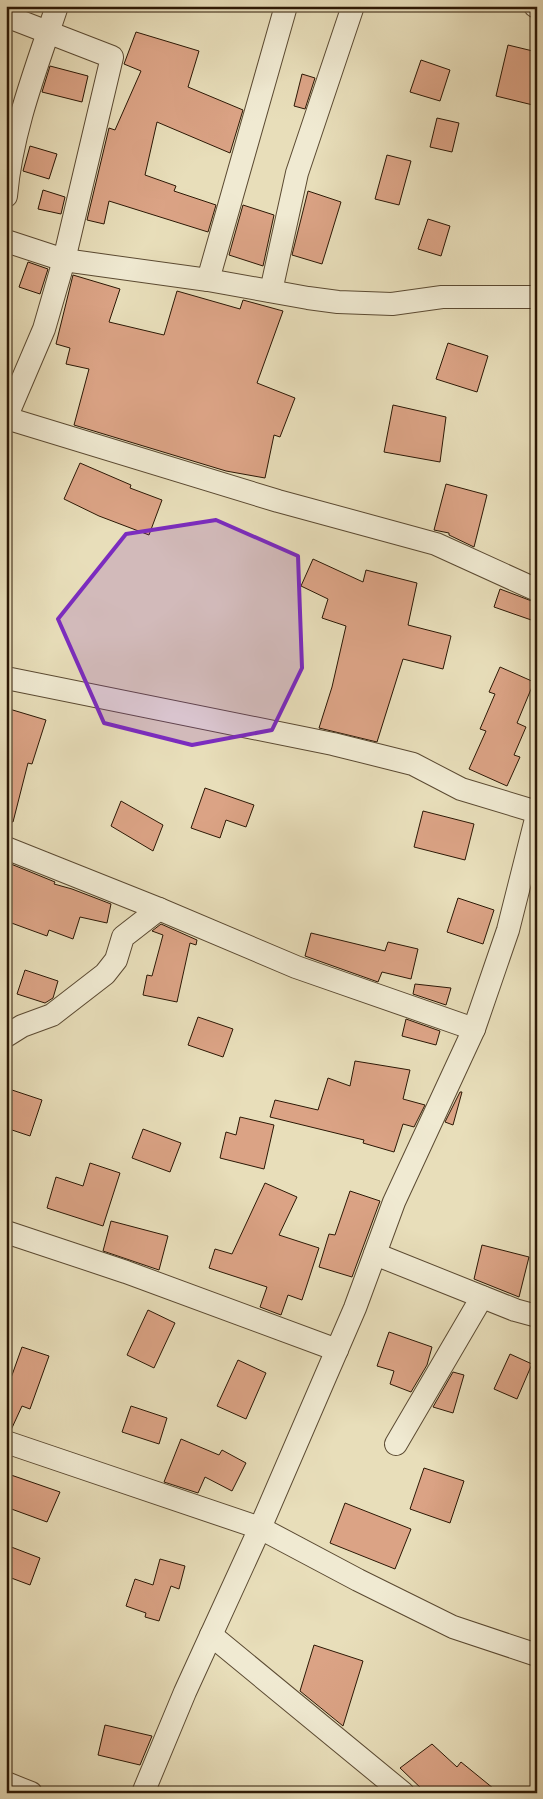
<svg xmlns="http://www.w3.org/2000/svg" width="543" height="1799" font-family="'Old Standard TT',serif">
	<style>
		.building { fill: #dba385; stroke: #2c1805 }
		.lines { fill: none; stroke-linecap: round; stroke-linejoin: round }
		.street-casing { stroke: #5b4a32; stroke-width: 24 }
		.street { stroke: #f0ead2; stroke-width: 22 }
		.marked { fill: #7b2cbf; fill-opacity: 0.2; stroke: #7b2cbf; stroke-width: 4; stroke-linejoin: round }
	</style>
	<rect width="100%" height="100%" fill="#e8deba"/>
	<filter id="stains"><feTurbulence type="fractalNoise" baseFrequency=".004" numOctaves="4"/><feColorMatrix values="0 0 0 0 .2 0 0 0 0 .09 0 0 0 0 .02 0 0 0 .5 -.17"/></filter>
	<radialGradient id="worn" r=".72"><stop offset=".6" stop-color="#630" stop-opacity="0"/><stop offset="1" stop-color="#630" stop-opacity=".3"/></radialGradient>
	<!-- building -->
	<g class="building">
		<polygon points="136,32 199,51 188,87 243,110 230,153 157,122 145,175 176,186 174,191 216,205 208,232 109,201 104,224 87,220 109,128 115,130 141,71 124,64"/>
		<polygon points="508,45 537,52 537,106 496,96"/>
		<polygon points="421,60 450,70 440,101 410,92"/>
		<polygon points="50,66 88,76 82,102 42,92"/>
		<polygon points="302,74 315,78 305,109 294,106"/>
		<polygon points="437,118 459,123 452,152 430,147"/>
		<polygon points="30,146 57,154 49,179 23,171"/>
		<polygon points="387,155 411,161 399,205 375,199"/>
		<polygon points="43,190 65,197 61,214 38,209"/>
		<polygon points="308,191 341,202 322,264 292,255"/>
		<polygon points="243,205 274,215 263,266 229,255"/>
		<polygon points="428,219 450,226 441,256 418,249"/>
		<polygon points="28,262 48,269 40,294 19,287"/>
		<polygon points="73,275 120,289 109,322 164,335 177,291 240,309 243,300 283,311 257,383 295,398 280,437 274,435 265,478 226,471 74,425 89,369 66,364 70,348 56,344"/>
		<polygon points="448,343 488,356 477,392 436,379"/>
		<polygon points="393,405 446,417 440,462 384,452"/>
		<polygon points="80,463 131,485 130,488 162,500 149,535 99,516 64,499"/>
		<polygon points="446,484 487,495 474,547 449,535 449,533 434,530"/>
		<polygon points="313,559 363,582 366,570 417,583 408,625 451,636 443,669 403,659 377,742 319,728 332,687 346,626 322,618 328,599 301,586"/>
		<polygon points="500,589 537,603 537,622 494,607"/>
		<polygon points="500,667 534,682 517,723 526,727 514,755 520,757 507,786 469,769 486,731 480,729 495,694 489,692"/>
		<polygon points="6,708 46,720 32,764 28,763 13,822 6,821"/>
		<polygon points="205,788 254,805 246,827 226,820 220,838 191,828"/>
		<polygon points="121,801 163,825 153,851 111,826"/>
		<polygon points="423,811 474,824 465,860 414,847"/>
		<polygon points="6,862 55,882 54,884 72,889 111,904 107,923 80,917 73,939 49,930 47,936 6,921"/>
		<polygon points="458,898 494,910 483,944 447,932"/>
		<polygon points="161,924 197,940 196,945 190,943 177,1002 143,995 147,975 152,976 163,935 152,931"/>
		<polygon points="311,933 385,951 388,942 418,949 411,979 382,972 378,982 305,956"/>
		<polygon points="25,970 58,981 53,998 45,1003 17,994"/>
		<polygon points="415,984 451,988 446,1005 413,994"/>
		<polygon points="198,1017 233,1029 223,1057 188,1045"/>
		<polygon points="406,1019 440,1031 436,1045 402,1036"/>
		<polygon points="355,1061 410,1070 403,1099 425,1105 414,1127 403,1124 394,1152 363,1143 364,1140 270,1117 275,1100 318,1110 328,1078 350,1086"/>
		<polygon points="6,1088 42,1100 30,1136 6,1128"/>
		<polygon points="460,1092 462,1092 453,1125 445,1122"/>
		<polygon points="240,1117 274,1125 264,1169 220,1158 226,1132 236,1135"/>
		<polygon points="143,1129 181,1143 170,1172 132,1158"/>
		<polygon points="90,1163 120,1173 103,1226 47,1208 56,1177 83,1186"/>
		<polygon points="265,1183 297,1197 279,1235 319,1248 302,1300 288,1295 281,1315 260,1307 267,1287 209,1268 215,1249 232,1254"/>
		<polygon points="350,1191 380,1201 352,1277 319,1267 329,1234 335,1235"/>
		<polygon points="111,1221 168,1236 159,1270 103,1251"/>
		<polygon points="482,1245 529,1257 519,1297 474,1279"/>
		<polygon points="148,1310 175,1323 154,1368 127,1355"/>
		<polygon points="389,1332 432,1347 427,1365 411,1392 390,1384 394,1371 377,1366"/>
		<polygon points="22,1347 49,1356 30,1409 22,1406 11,1430 6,1429 6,1392"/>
		<polygon points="510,1354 532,1364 517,1399 494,1389"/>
		<polygon points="238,1360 266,1373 246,1419 217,1406"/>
		<polygon points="453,1372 464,1375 453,1413 433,1407"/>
		<polygon points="131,1406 167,1418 159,1444 122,1432"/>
		<polygon points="181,1439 219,1455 222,1450 246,1463 232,1491 205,1477 198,1493 164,1482"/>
		<polygon points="424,1468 464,1481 450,1523 410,1509"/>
		<polygon points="11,1475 60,1492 47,1522 6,1507 6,1488"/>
		<polygon points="345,1503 411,1529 395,1569 330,1543"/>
		<polygon points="6,1545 40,1558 30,1585 6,1576"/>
		<polygon points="160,1559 185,1566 179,1589 171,1586 159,1621 145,1617 146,1613 126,1606 135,1579 153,1585"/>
		<polygon points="314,1645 363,1661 343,1726 300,1691"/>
		<polygon points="105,1725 152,1736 140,1765 98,1755"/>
		<polygon points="432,1744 457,1767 461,1762 499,1793 426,1793 400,1768"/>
	</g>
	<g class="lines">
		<!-- street casing -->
		<g class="street-casing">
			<g id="street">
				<polyline points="535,6 537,6"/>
				<polyline points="6,16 112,57 64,260 44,329 6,418"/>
				<path d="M6 196C12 129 36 69 57 6"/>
				<polyline points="6,241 64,260 208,280 308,298 338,302 392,304 442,297 537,297"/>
				<polyline points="208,280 286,6"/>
				<polyline points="271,291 297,173 353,6"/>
				<polyline points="6,418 278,501 436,544 537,590"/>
				<polyline points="6,678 333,744 413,764 461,789 537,812"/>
				<polyline points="6,848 159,909 296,967 474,1029"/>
				<polyline points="6,1036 22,1026 52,1015 105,974 116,960 123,937 159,909"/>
				<polyline points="6,1232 126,1272 337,1350"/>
				<polyline points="375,1254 515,1310 537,1316"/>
				<polyline points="6,1442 260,1528 358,1580 453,1627 537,1655"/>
				<polyline points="396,1444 482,1297"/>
				<polyline points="211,1635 403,1793"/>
				<polyline points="6,1783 31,1793"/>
				<polyline points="143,1793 185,1692 260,1528 355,1308 394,1202 474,1029 508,930 537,815"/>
			</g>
		</g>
		<!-- street -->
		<use href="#street" class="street"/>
	</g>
	<!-- marked area -->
	<path class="marked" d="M216 520 298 556 302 668 272 730 192 745 104 723 58 619 126 534Z"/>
	<!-- margin -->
	<rect width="543" height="1799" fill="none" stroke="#e8deba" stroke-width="25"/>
	<rect x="8" y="8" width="528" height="1784" fill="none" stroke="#2c1805" stroke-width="2.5"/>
	<rect x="12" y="12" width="518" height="1774" fill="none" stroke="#2c1805"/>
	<rect width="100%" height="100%" filter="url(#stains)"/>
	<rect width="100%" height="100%" fill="url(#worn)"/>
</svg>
